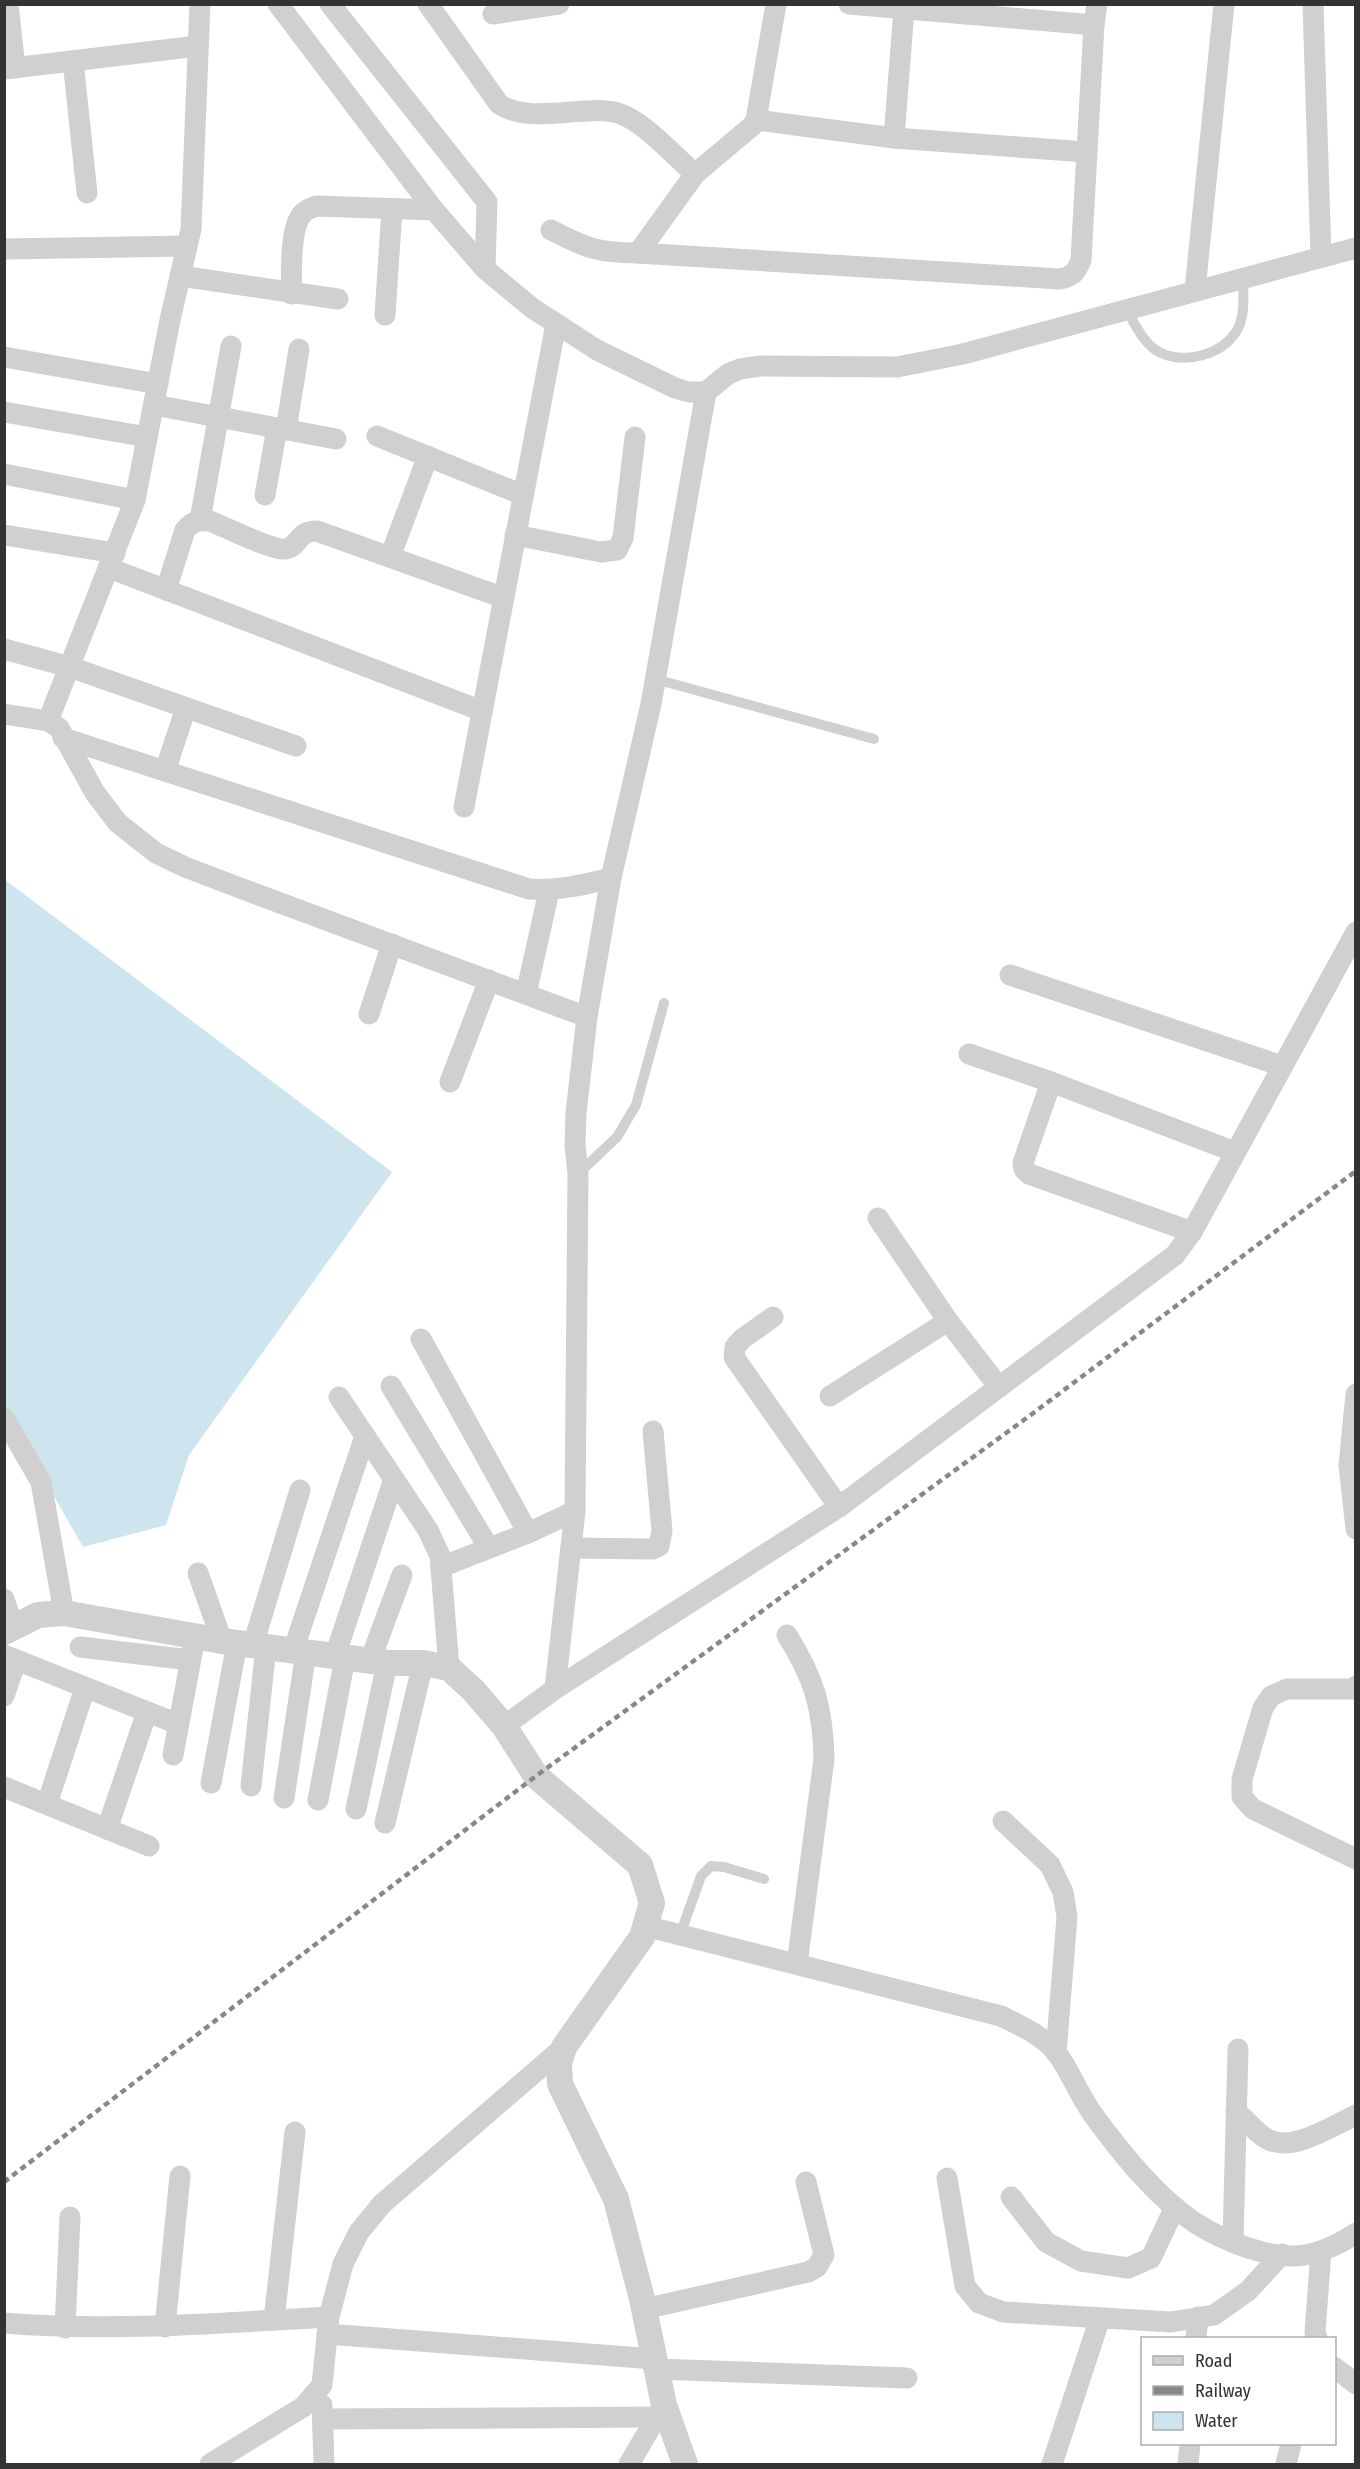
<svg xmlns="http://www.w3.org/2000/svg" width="1360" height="2469" font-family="'Fira Sans Condensed',sans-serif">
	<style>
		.water { fill: #cee4ee }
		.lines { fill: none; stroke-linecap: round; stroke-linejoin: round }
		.service { stroke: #d0d0d0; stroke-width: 10 }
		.minor { stroke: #d0d0d0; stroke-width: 21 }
		.tertiary { stroke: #d0d0d0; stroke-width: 26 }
		.rail { stroke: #888; stroke-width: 4.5; stroke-dasharray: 6 4.5; stroke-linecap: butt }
	</style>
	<rect width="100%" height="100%" fill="#fff"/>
	<!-- water -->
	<polygon class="water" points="4,879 392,1172 189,1455 166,1525 83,1547 5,1410"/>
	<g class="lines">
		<!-- service -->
		<g class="service">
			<path d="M1127 310C1135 325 1145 346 1161 353 1186 364 1221 355 1236 332 1246 317 1243 294 1243 277"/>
			<polyline points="655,679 874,739"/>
			<polyline points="578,1174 617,1137 636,1105 664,1003"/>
			<polyline points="680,1935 701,1876 711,1866 724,1867 764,1879"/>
		</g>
		<!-- minor -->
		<g class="minor">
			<polyline points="8,4 15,68"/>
			<polyline points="278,4 434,210 485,269 532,308 597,350 675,388 689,392 706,392 728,374 740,369 760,366 897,367 963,354 1356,248"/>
			<polyline points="330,4 487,202 485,269"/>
			<path d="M428 4 499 104C529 125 582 104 618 113 644 121 674 156 695 174"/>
			<polyline points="849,4 1094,25"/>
			<polyline points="1313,4 1321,257"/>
			<polyline points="493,14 559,4"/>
			<polyline points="73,61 87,193"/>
			<polyline points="4,69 198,46"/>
			<polyline points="756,120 894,138 1086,152"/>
			<polyline points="894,138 904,9"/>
			<path d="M551 230C586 248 598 253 638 253L1059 279C1072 277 1076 273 1081 260L1094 25 1097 4"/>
			<polyline points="4,249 187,246"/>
			<polyline points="638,253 695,174 752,126 756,120 776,4"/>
			<polyline points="180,276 338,299"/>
			<polyline points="1195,290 1224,4"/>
			<path d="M291 294C292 274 289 227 303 213 306 210 311 208 316 206L434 210"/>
			<polyline points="385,315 392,209"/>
			<polyline points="4,357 158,384"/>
			<polyline points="154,405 336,439"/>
			<polyline points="4,412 147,437"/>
			<polyline points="286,430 299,349"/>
			<polyline points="377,436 523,495"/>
			<polyline points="4,474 135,500"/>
			<polyline points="265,495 277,428"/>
			<polyline points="200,520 231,346"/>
			<polyline points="4,535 115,553"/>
			<polyline points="515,535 601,552 617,550 623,538 635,437"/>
			<polyline points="390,557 428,456"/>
			<polyline points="109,568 482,711"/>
			<path d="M166 590 185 530C192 521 199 520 210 521 225 527 273 551 286 549 300 546 296 531 317 531L504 598"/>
			<polyline points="4,649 70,667 296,746"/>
			<polyline points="4,714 48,721 59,728 95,793 118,823 156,853 185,867 240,888 587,1017"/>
			<polyline points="48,721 135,500 170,320 191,229 200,4"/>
			<path d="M63 738 529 889C558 891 583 885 611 878"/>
			<polyline points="165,771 186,708"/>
			<polyline points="464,807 556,324"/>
			<polyline points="1010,975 1282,1066"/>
			<polyline points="526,994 549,891"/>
			<polyline points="369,1014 392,944"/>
			<polyline points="969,1054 1051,1082 1235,1152"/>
			<polyline points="450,1082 489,980"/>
			<polyline points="1051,1082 1023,1163 1024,1169 1029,1174 1192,1232"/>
			<polyline points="878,1218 948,1321 999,1387"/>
			<polyline points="773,1317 742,1339 735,1347 734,1357 839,1507"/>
			<polyline points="421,1339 528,1533"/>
			<polyline points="391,1386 489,1548"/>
			<polyline points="1356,1394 1349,1465 1356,1529"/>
			<polyline points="830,1396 948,1321"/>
			<polyline points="339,1397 428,1530 440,1556 449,1668"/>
			<polyline points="4,1418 41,1482 64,1613"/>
			<polyline points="571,1548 652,1549 659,1546 662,1531 653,1431"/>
			<polyline points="441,1567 528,1533 575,1511"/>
			<polyline points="198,1573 222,1641"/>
			<polyline points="4,1599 13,1626"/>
			<path d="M787 1635C814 1678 823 1708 824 1759L797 1964"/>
			<polyline points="253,1645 300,1490"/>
			<polyline points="80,1647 190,1660"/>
			<polyline points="293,1651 365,1436"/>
			<polyline points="4,1655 178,1724"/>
			<polyline points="335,1656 394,1479"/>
			<polyline points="370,1661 402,1575"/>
			<polyline points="1356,1686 1353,1689 1287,1689 1271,1696 1263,1708 1242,1779 1242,1797 1253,1809 1356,1859"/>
			<polyline points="555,1689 575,1511 578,1174 575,1145 576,1113 587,1017 611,878 651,704 706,392"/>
			<polyline points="4,1696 16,1661"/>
			<polyline points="504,1726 555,1689 839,1507 1175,1255 1192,1232 1356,932"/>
			<polyline points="173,1755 195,1637"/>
			<polyline points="211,1783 237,1643"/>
			<polyline points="251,1786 266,1647"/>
			<polyline points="4,1787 149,1846"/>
			<polyline points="284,1798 306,1652"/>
			<polyline points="318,1800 345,1658"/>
			<polyline points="47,1804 85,1688"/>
			<polyline points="356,1809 387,1663"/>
			<polyline points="1003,1821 1050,1865 1063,1892 1067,1917 1056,2053"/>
			<polyline points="385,1823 423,1663"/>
			<polyline points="107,1829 147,1712"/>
			<path d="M645 1926 1001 2016C1021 2026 1042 2035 1057 2053 1071 2073 1080 2097 1094 2116 1119 2150 1149 2188 1183 2214 1209 2235 1258 2256 1292 2256 1314 2256 1338 2245 1356 2233"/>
			<path d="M1236 2111C1246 2120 1256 2133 1267 2139 1292 2153 1332 2126 1356 2115"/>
			<polyline points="947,2178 965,2286 979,2303 1003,2312 1171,2322 1214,2315 1248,2291 1282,2254"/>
			<polyline points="1011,2197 1046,2242 1081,2261 1128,2268 1151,2258 1175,2207"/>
			<polyline points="1233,2241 1238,2049"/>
			<polyline points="644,2309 808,2272 817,2267 824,2255 806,2182"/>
			<polyline points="274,2320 295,2132"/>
			<path d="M4 2323C113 2332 220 2323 329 2317"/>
			<polyline points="165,2327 180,2176"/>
			<polyline points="65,2328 70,2217"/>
			<polyline points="327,2334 654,2359"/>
			<polyline points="1196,2338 1198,2317"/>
			<polyline points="1317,2338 1315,2332 1321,2251"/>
			<polyline points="1334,2367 1356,2384"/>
			<polyline points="656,2369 907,2378"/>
			<polyline points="322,2405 324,2464"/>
			<polyline points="323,2419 657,2417"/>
			<polyline points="210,2464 303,2407 322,2385 329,2317 343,2264 359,2232 382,2204 564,2047"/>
			<polyline points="629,2464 662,2408"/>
			<polyline points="1052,2464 1100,2318"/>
			<polyline points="1188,2464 1190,2444"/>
			<polyline points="1286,2464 1291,2444"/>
		</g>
		<!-- tertiary -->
		<polyline class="tertiary" points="4,1632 38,1615 64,1613 222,1641 387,1663 423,1663 449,1668 473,1690 504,1726 536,1776 640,1865 652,1903 642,1937 564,2047 559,2063 560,2084 616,2199 642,2299 664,2405 685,2464"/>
		<!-- rail -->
		<polyline class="rail" points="4,2182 536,1776 1028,1417 1356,1171"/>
	</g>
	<!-- border -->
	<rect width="1360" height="2469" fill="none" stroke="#333333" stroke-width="12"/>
	<!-- legend -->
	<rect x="1141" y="2337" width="195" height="108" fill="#ffffff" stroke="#adadad" stroke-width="1.5"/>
	<rect x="1153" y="2356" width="30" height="9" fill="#d0d0d0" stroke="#adadad" stroke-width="1.5"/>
	<text x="1195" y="2367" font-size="18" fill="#333333">Road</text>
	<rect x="1153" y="2386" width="30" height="9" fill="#888888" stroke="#adadad" stroke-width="1.5"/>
	<text x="1195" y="2397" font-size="18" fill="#333333">Railway</text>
	<rect x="1153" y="2412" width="30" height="18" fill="#cee4ee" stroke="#adadad" stroke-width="1.5"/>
	<text x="1195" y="2427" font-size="18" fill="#333333">Water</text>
</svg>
